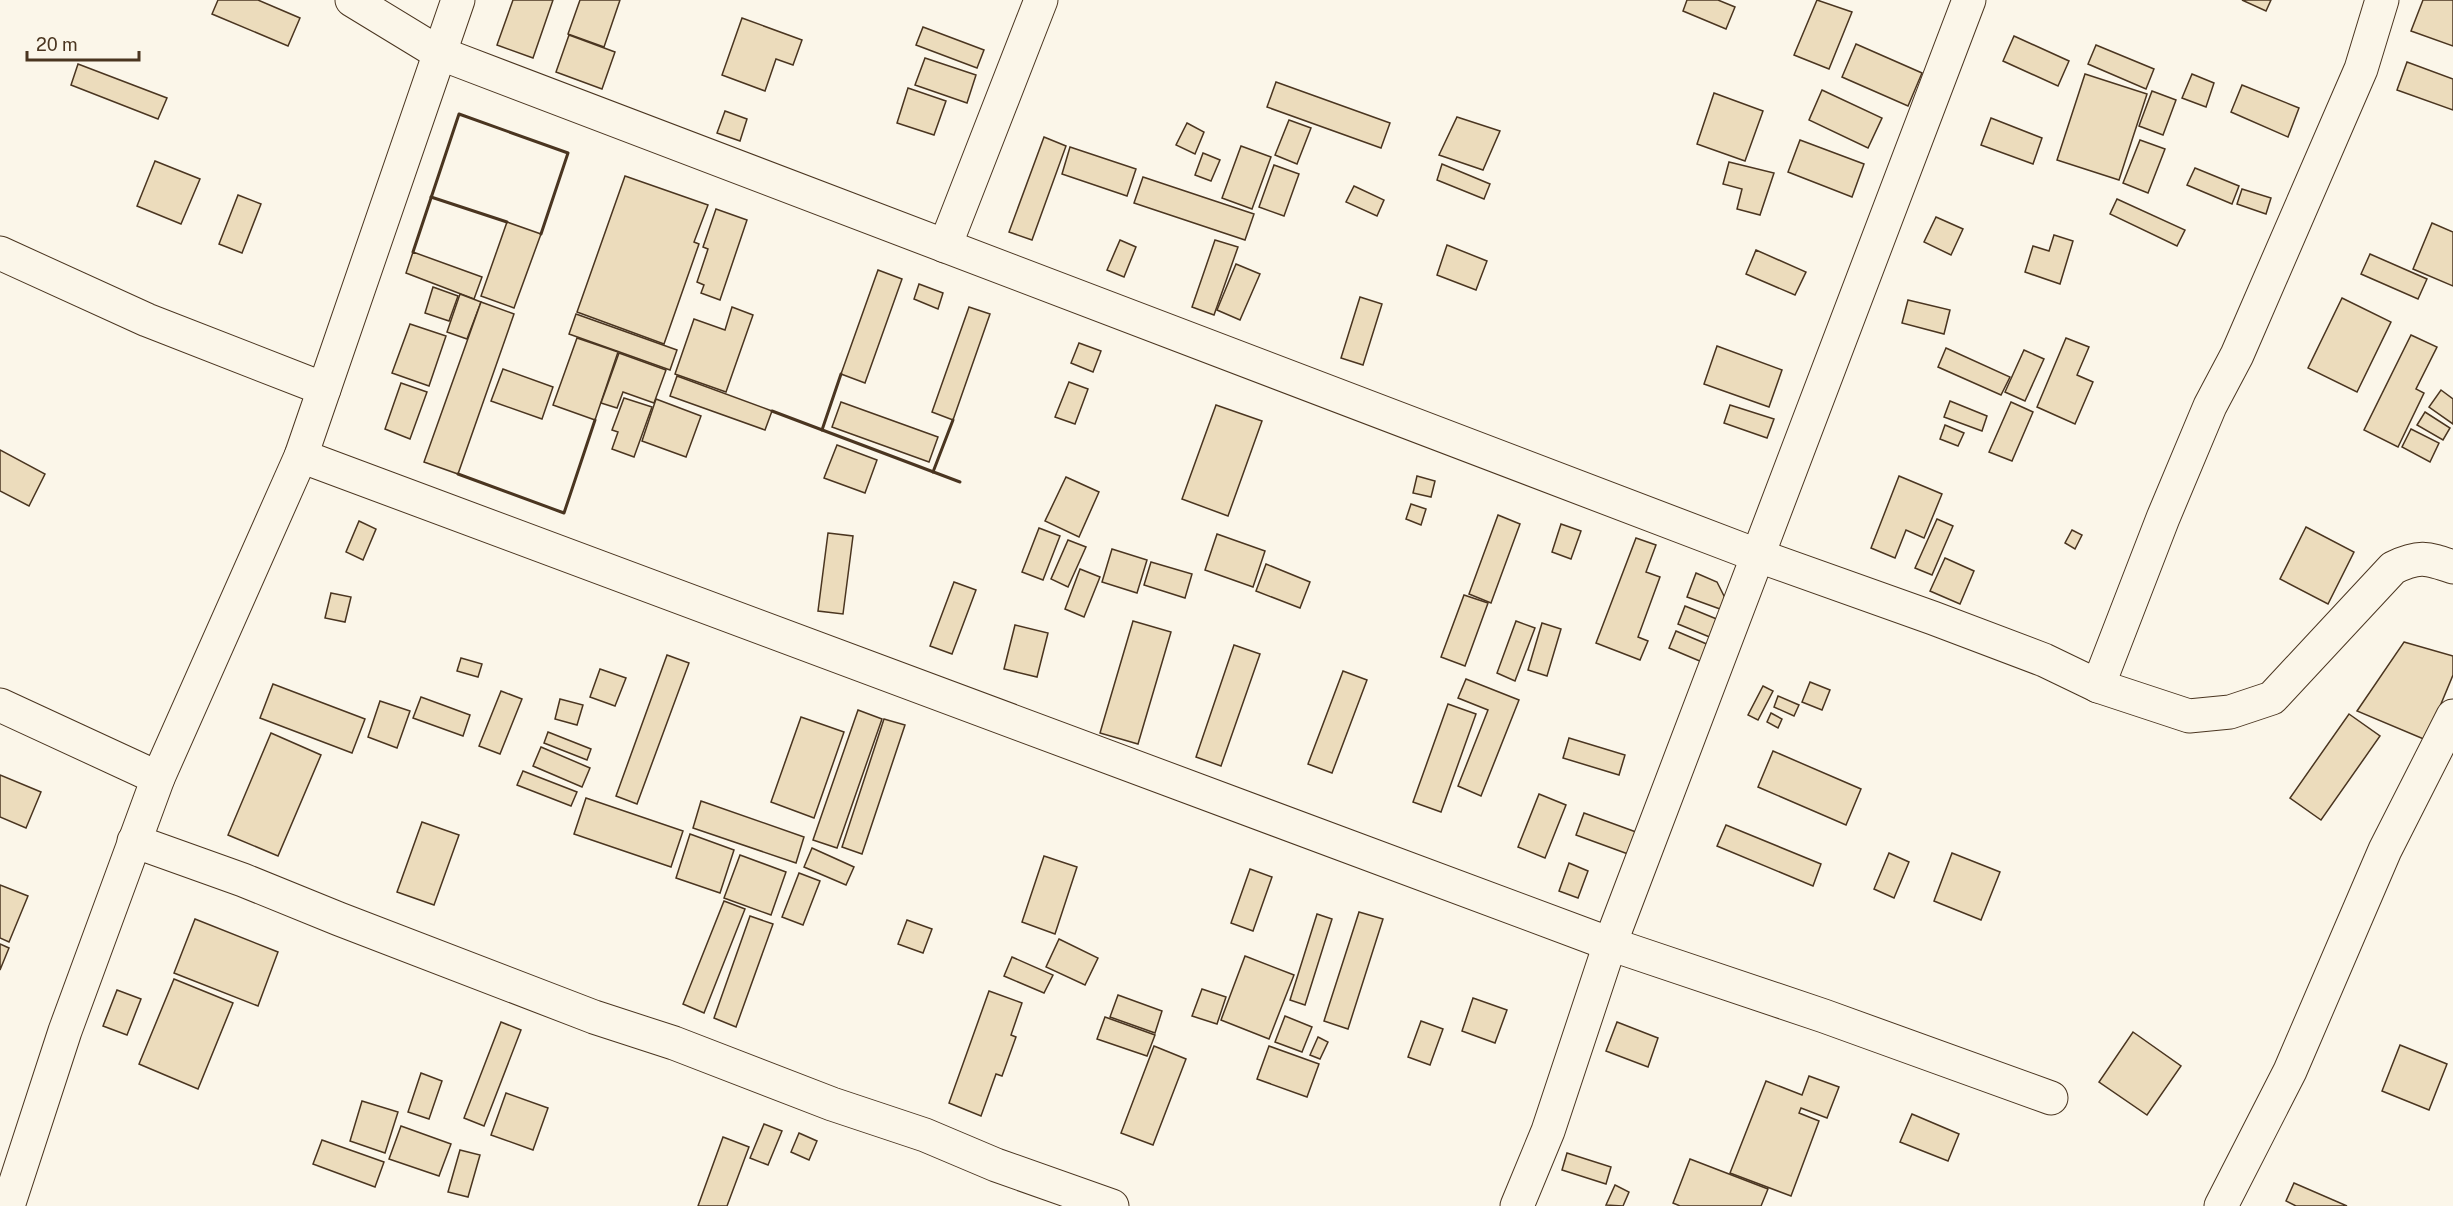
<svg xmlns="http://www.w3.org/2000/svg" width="2453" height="1206" font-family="'Public Sans',sans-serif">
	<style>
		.building { fill: #ecdcbc; stroke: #4a3520; stroke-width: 1.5 }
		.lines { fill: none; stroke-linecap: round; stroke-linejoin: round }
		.street-casing { stroke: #4a3520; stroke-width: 35 }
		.street { stroke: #fbf6e9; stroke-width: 33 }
		.wall { stroke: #4a3520; stroke-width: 3 }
	</style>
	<rect width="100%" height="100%" fill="#fbf6e9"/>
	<!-- building -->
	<g class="building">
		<polygon points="218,0 258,0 300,18 288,46 212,14"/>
		<polygon points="513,0 553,0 533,58 497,45"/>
		<polygon points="580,0 620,0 604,47 568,34"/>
		<polygon points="1687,0 1718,0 1735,7 1726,29 1683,11"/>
		<polygon points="1817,0 1852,12 1829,69 1794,55"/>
		<polygon points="2242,0 2271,0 2266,11"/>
		<polygon points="2423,0 2453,0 2453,46 2411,31"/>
		<polygon points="742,18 802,40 793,65 776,59 765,91 722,75"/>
		<polygon points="923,27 984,50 977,68 916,45"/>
		<polygon points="569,35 615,52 602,89 556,72"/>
		<polygon points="2014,36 2069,61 2058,86 2003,61"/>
		<polygon points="1856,44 1922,73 1908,106 1842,77"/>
		<polygon points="2096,45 2154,69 2146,89 2088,64"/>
		<polygon points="925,58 976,75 967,103 915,85"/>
		<polygon points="2407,62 2453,79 2453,110 2397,90"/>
		<polygon points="78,64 167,98 158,119 71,85"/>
		<polygon points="2085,74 2147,94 2119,180 2057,160"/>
		<polygon points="2192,74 2214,83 2206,107 2182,98"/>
		<polygon points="1276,82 1390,123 1381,148 1267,107"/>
		<polygon points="2242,85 2299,108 2288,137 2231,112"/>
		<polygon points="908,88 946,101 934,135 897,123"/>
		<polygon points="1822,90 1882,118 1868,148 1809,120"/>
		<polygon points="2152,91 2176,100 2163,135 2139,126"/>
		<polygon points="1714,93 1763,111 1745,161 1697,144"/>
		<polygon points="725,111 747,119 740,141 717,133"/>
		<polygon points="1457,117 1500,131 1483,170 1439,155"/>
		<polygon points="1991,118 2042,138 2033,164 1981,145"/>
		<polygon points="1289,120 1311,128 1297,164 1275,155"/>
		<polygon points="1187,123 1204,132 1195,154 1176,145"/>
		<polygon points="1044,137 1066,146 1032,240 1009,232"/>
		<polygon points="1800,140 1864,164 1852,197 1788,172"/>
		<polygon points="2140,140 2165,149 2148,193 2123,183"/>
		<polygon points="1241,146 1271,157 1252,209 1222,198"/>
		<polygon points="1070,147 1136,169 1127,196 1062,174"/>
		<polygon points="1203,153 1220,160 1211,181 1195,175"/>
		<polygon points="155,161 200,179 181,224 137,206"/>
		<polygon points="1729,162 1774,173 1760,215 1737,209 1742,189 1723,184"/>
		<polygon points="1442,164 1490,184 1484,199 1437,180"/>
		<polygon points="1274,165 1299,174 1284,216 1259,207"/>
		<polygon points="2195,168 2239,186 2232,204 2187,185"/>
		<polygon points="625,176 708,205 694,242 699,244 664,344 577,312"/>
		<polygon points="1143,177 1254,214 1245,240 1134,203"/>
		<polygon points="1354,186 1384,200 1377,216 1346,202"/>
		<polygon points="2242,189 2271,198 2266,214 2237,204"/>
		<polygon points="238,195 261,204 242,253 219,244"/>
		<polygon points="2117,199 2185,230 2177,246 2110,214"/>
		<polygon points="716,209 747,220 720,300 701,293 704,285 697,282 708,249 703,247"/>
		<polygon points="1936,217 1963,229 1951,255 1924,242"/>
		<polygon points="507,222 541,234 514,308 481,296"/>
		<polygon points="2432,223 2453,232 2453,286 2413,269"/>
		<polygon points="2054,235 2073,241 2060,284 2025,272 2033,246 2049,251"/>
		<polygon points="1120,240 1136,247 1124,277 1107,270"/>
		<polygon points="1215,240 1238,247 1214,315 1192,307"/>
		<polygon points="1447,245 1487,261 1476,290 1437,275"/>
		<polygon points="1756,250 1806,272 1795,295 1746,274"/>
		<polygon points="413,252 482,277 474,299 406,273"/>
		<polygon points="2370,254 2427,279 2418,299 2361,274"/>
		<polygon points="1236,264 1260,274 1240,320 1217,310"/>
		<polygon points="878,270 902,279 865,383 841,374"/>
		<polygon points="919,284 943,293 938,309 914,299"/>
		<polygon points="433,287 458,296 449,321 425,313"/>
		<polygon points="460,294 481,302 467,339 447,332"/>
		<polygon points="1360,297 1382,304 1363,365 1341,358"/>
		<polygon points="2342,298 2391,322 2357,392 2308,368"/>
		<polygon points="1908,300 1950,310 1944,334 1902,323"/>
		<polygon points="481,302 514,314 458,474 424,462"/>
		<polygon points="732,307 753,315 726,392 675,374 694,319 725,330"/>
		<polygon points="969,307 990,314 953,420 932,412"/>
		<polygon points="576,314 677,350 670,370 569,334"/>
		<polygon points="410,324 446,336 429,386 392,373"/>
		<polygon points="2411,335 2437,347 2416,389 2424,393 2398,447 2364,430"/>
		<polygon points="577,338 618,352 595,420 553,405"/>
		<polygon points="2066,338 2089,347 2077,375 2093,382 2075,424 2037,407"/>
		<polygon points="1079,343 1101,351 1093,372 1071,363"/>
		<polygon points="1717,346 1782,370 1769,407 1704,384"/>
		<polygon points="1946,348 2010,377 2001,395 1938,367"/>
		<polygon points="2024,350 2044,359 2025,401 2005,392"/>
		<polygon points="619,353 666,370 654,403 623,392 617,408 601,403"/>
		<polygon points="503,369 553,387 542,419 491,401"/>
		<polygon points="677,376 772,411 765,430 670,396"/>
		<polygon points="1069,382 1088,389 1075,424 1055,417"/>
		<polygon points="401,383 427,392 410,439 385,429"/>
		<polygon points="2441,390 2453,399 2453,424 2429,407"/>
		<polygon points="624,398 652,407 634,457 612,449 618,432 612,430"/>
		<polygon points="656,399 701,416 686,457 642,441"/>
		<polygon points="1950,401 1987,416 1982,431 1944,417"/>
		<polygon points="841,402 938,437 929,462 832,427"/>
		<polygon points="2011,402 2033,412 2012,461 1989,452"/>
		<polygon points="1216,405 1262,421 1228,516 1182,499"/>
		<polygon points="1730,405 1774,419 1767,438 1724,423"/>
		<polygon points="2425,412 2450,428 2443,440 2417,425"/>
		<polygon points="1945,425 1964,433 1958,446 1940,439"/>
		<polygon points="2411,429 2439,443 2430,462 2402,447"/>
		<polygon points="837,445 877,460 865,493 824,478"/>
		<polygon points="0,450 45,474 29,506 0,491"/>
		<polygon points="1417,476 1435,481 1431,497 1413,493"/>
		<polygon points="1899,476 1942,494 1924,538 1906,530 1895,558 1871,548"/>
		<polygon points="1066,477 1099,492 1079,537 1045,521"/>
		<polygon points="1411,504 1426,509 1421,525 1406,519"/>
		<polygon points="1498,515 1520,524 1491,603 1469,594"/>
		<polygon points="1937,519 1953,526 1932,575 1915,568"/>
		<polygon points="359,521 376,529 363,560 346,552"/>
		<polygon points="1561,524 1581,531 1571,559 1552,552"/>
		<polygon points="2306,527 2354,552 2328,604 2280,579"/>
		<polygon points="1039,528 1060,536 1043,580 1022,572"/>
		<polygon points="2072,530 2082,535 2075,549 2065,543"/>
		<polygon points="828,533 853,536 843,614 818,611"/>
		<polygon points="1217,534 1265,551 1253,587 1205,570"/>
		<polygon points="1636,538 1656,545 1646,572 1660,577 1638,637 1648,641 1640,660 1596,643"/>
		<polygon points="1068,540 1086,547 1068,587 1051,579"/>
		<polygon points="1112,549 1147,560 1137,593 1102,582"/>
		<polygon points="1945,558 1974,571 1960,604 1930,591"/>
		<polygon points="1151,562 1192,574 1185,598 1144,585"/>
		<polygon points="1266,564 1310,582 1300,608 1256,591"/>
		<polygon points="1080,569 1100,577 1084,617 1065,609"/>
		<polygon points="1696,573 1717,582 1725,598 1720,609 1687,597"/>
		<polygon points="954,582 976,590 952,654 930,646"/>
		<polygon points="331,593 351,597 345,622 325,618"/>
		<polygon points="1464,595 1488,603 1465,666 1441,657"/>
		<polygon points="1685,606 1719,620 1712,638 1678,624"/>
		<polygon points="1133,621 1171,632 1138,744 1100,733"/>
		<polygon points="1516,621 1535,628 1515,681 1497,673"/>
		<polygon points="1542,623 1561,629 1547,676 1528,670"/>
		<polygon points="1015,625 1048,633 1037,677 1004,669"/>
		<polygon points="1676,631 1709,645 1702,662 1669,648"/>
		<polygon points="2404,642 2453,656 2453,675 2426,740 2357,711"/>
		<polygon points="1234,645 1260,654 1221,766 1196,757"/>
		<polygon points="667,655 689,663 637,804 616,796"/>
		<polygon points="461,658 482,664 478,677 457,671"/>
		<polygon points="600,669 626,678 615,706 590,697"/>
		<polygon points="1343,671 1367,680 1332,773 1308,764"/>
		<polygon points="1466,679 1519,700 1481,796 1458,786 1488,710 1458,698"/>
		<polygon points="1810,682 1830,690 1822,710 1802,702"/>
		<polygon points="273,684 365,719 352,753 260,718"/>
		<polygon points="1763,686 1773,691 1758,720 1748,715"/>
		<polygon points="501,691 522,699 500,754 479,746"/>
		<polygon points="1778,696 1799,705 1794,716 1774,707"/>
		<polygon points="421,697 470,715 463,736 413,718"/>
		<polygon points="560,699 583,705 577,725 555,719"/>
		<polygon points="380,701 410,711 397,748 368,737"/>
		<polygon points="1448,704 1476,714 1441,812 1413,802"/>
		<polygon points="858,710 882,719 837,848 813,840"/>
		<polygon points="1771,713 1782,719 1778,728 1767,722"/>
		<polygon points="2349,714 2380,736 2321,820 2290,798"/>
		<polygon points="801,717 844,732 814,818 771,802"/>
		<polygon points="884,719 905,725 862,854 842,847"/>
		<polygon points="548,732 591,749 587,760 544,743"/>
		<polygon points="271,733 321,755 278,856 228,835"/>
		<polygon points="1569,738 1625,755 1619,775 1563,758"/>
		<polygon points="541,747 590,768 582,787 533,766"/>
		<polygon points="1773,751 1861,789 1846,825 1758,787"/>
		<polygon points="523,771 577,792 571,806 517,785"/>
		<polygon points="0,775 41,792 26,828 0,817"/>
		<polygon points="1539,794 1566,805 1545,858 1518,847"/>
		<polygon points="586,798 683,831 671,867 574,834"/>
		<polygon points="701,801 804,837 796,863 693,828"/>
		<polygon points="1584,813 1636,832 1628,854 1576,835"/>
		<polygon points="422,822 459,835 434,905 397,892"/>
		<polygon points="1726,825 1821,864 1813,886 1717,846"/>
		<polygon points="690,834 734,850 720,893 676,878"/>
		<polygon points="812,848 854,867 846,885 804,867"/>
		<polygon points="1889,853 1909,862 1894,898 1874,889"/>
		<polygon points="1952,853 2000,872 1981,920 1934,901"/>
		<polygon points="740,855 786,872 771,915 724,898"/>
		<polygon points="1044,856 1077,867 1055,934 1022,922"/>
		<polygon points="1569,863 1588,871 1578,898 1559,891"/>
		<polygon points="1250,869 1272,877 1253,931 1231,923"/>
		<polygon points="799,873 820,881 803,925 782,917"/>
		<polygon points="0,885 28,896 9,942 0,938"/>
		<polygon points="724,901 745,909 704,1013 683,1004"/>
		<polygon points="1359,912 1383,919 1348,1029 1324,1021"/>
		<polygon points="1317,914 1332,919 1305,1005 1290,1000"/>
		<polygon points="750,916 773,924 736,1027 714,1018"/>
		<polygon points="195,919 278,952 258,1006 174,973"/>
		<polygon points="907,920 932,929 923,953 898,944"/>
		<polygon points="1059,939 1098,958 1085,985 1046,967"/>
		<polygon points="0,944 9,948 0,970"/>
		<polygon points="1245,956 1294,975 1269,1039 1221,1020"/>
		<polygon points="1012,957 1053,975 1044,993 1004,976"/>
		<polygon points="174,979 233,1003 198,1089 139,1064"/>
		<polygon points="1202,989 1226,997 1217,1024 1192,1016"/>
		<polygon points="117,990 141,999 127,1035 103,1026"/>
		<polygon points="989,991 1022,1003 1011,1035 1016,1037 1002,1076 996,1074 981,1116 949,1103"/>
		<polygon points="1118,995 1162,1011 1155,1033 1110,1017"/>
		<polygon points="1473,998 1507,1010 1495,1043 1462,1031"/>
		<polygon points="1285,1016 1312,1027 1302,1052 1275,1042"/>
		<polygon points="1105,1017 1155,1035 1147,1056 1097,1039"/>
		<polygon points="1421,1021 1443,1029 1430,1065 1408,1057"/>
		<polygon points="501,1022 521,1030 484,1126 464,1118"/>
		<polygon points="1617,1022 1658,1038 1648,1067 1606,1051"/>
		<polygon points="2133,1032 2181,1066 2147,1115 2099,1082"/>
		<polygon points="1318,1037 1328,1042 1320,1059 1310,1055"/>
		<polygon points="2400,1045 2447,1064 2429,1110 2382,1091"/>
		<polygon points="1154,1046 1186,1059 1153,1145 1121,1133"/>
		<polygon points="1269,1046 1319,1064 1307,1097 1257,1079"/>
		<polygon points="421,1073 442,1081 429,1119 408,1112"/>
		<polygon points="1809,1076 1839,1087 1827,1118 1801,1108 1799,1113 1819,1121 1791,1196 1730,1173 1766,1081 1802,1095"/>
		<polygon points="506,1093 548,1108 533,1150 491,1135"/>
		<polygon points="362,1101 398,1112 385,1153 350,1141"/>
		<polygon points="1912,1114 1959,1134 1948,1161 1900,1142"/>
		<polygon points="764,1124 782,1131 768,1165 750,1158"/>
		<polygon points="401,1126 451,1144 439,1176 389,1159"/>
		<polygon points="799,1133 817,1141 809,1160 791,1152"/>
		<polygon points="723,1137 749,1147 727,1206 698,1206"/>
		<polygon points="322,1140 384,1162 375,1187 313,1164"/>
		<polygon points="460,1150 480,1155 468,1197 448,1192"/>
		<polygon points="1567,1153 1611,1167 1606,1184 1562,1170"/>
		<polygon points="1690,1159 1768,1189 1761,1206 1680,1206 1673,1203"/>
		<polygon points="2294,1183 2347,1206 2296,1206 2286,1201"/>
		<polygon points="1615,1185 1629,1192 1623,1206 1606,1205"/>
	</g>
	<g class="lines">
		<!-- street casing -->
		<g class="street-casing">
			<g id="street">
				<path d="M352 0 439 53 1759 556 1933 618 2044 660 2098 686 2189 716 2230 712 2272 698 2393 568C2419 555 2427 558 2453 567"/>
				<polyline points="945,246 1041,0"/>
				<polyline points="0,253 147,320 324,389"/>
				<polyline points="301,456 1610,944 1824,1016 2051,1098"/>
				<polyline points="2098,686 2163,518 2210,406 2237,355 2361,69 2382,0"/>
				<polyline points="0,705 158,778"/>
				<polyline points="134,841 243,880 339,919 594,1017 674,1043 832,1104 925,1135 996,1165 1112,1206"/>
				<polyline points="8,1206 65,1031 158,778 301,456 458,0"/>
				<polyline points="1517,1206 1548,1131 1610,944 1969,0"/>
				<polyline points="2221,1206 2290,1071 2385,850 2453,716"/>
			</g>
		</g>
		<!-- street -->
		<use href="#street" class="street"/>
		<!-- wall -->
		<g class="wall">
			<polyline points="431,197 507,222"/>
			<polyline points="413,252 459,114 568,153 541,234"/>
			<polyline points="772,411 960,482"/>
			<polyline points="822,430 841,374"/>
			<polyline points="933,472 953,420"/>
			<polyline points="458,474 564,513 595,420"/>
		</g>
	</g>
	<!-- scale -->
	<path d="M27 51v9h112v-9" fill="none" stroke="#4a3520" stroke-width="3"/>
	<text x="36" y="51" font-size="18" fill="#4a3520" stroke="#fbf6e9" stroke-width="4.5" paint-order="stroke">20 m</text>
</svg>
